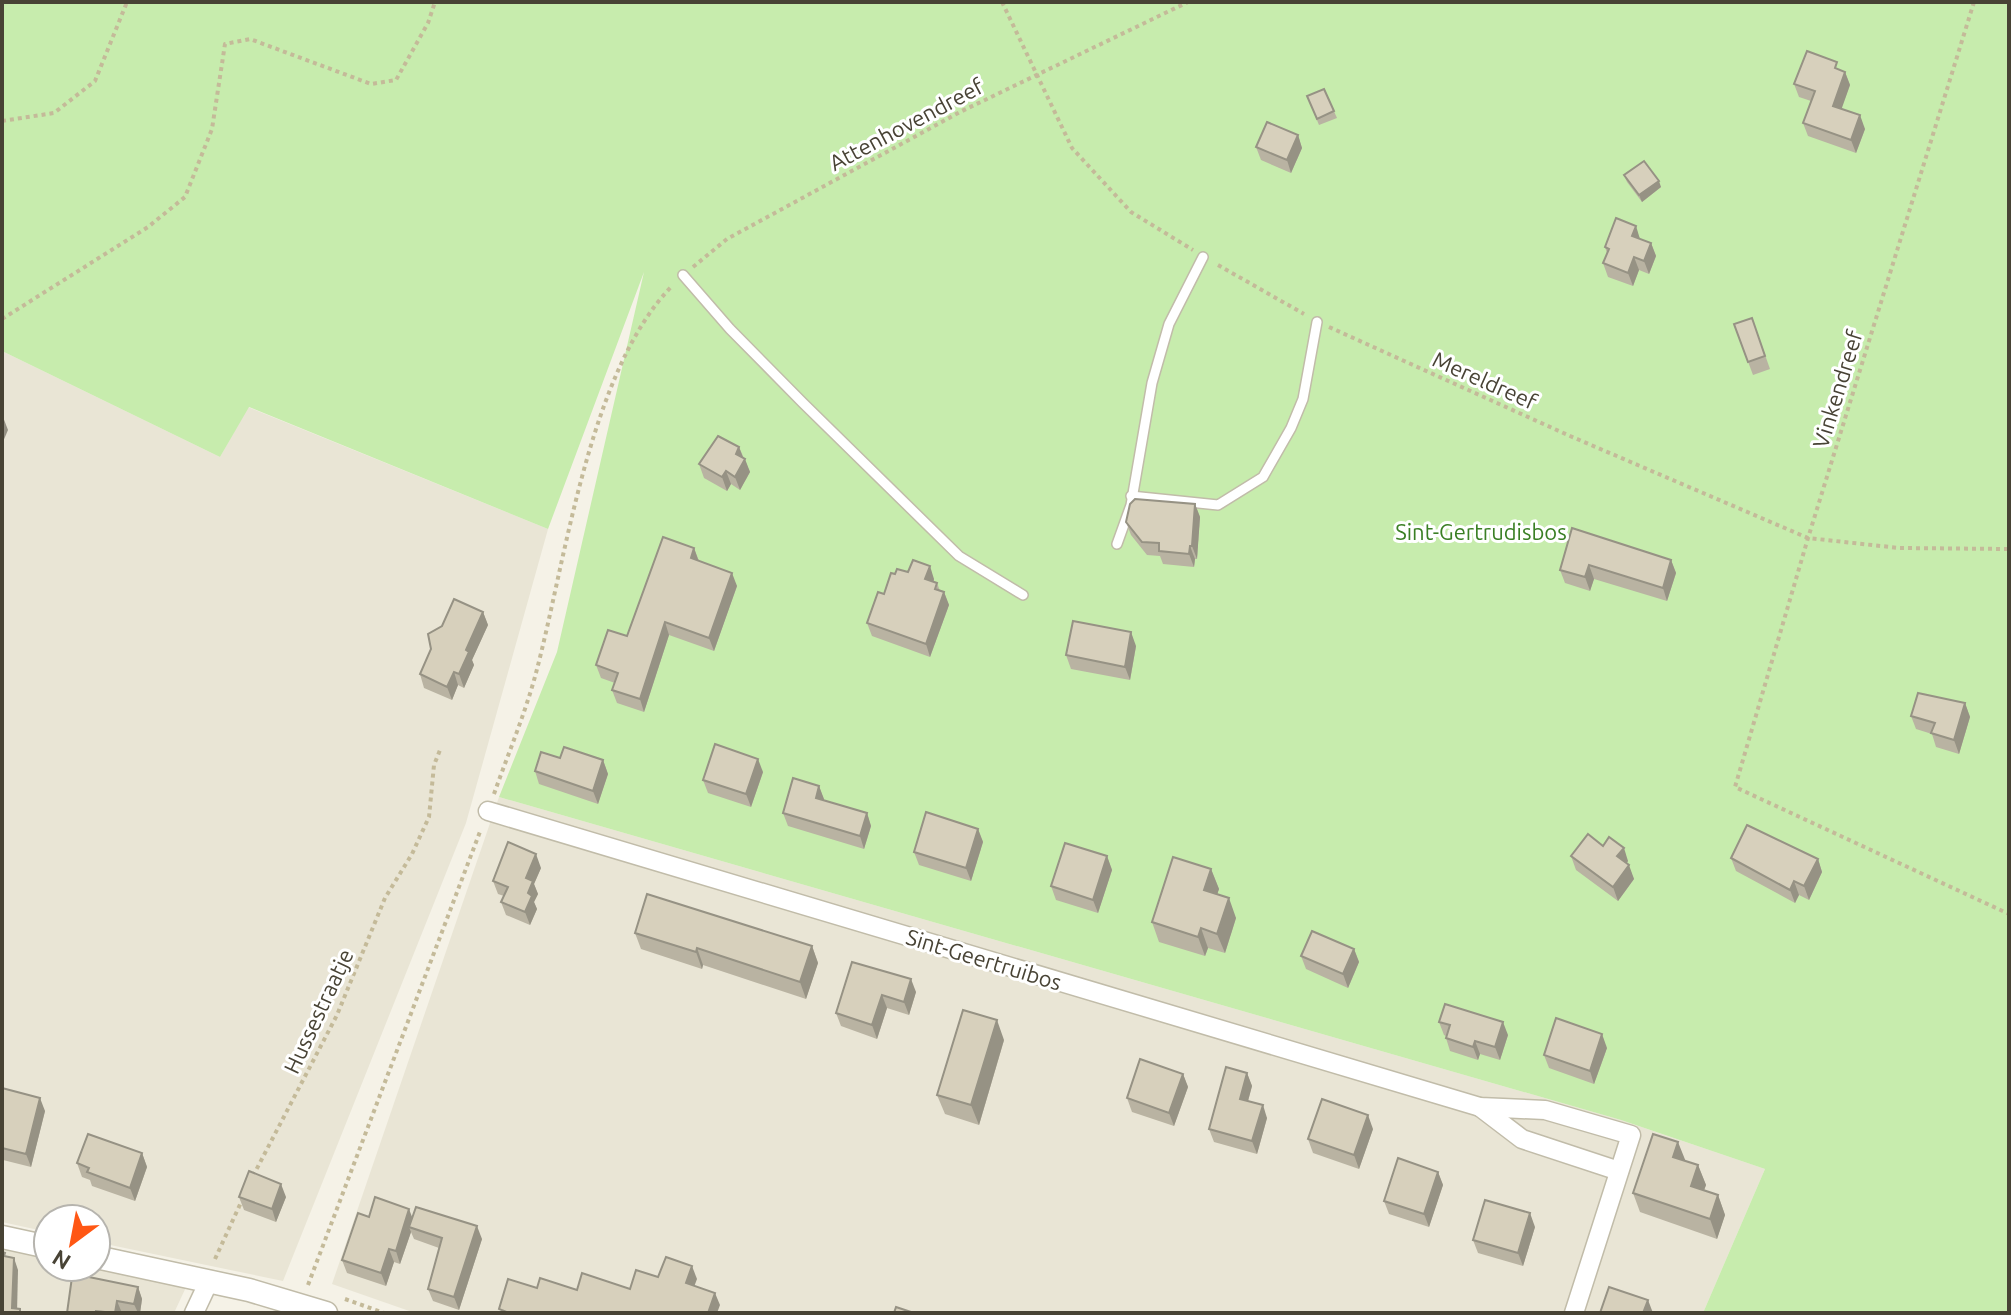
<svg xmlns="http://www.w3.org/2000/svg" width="2011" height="1315" font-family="Ubuntu,sans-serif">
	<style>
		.residential { fill: #e9e5d5 }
		.green { fill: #c7ecad }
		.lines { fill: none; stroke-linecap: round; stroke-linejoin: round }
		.service-casing { stroke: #c1bca9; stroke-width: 12 }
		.minor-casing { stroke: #c1bca9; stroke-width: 21 }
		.tertiary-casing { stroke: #c1bca9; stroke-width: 25 }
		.path { stroke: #c4ba99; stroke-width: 4; stroke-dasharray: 4 4; stroke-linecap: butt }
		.service { stroke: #fff; stroke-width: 9 }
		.minor { stroke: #fff; stroke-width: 18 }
		.tertiary { stroke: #fff; stroke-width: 22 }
		.wall { fill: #b9b3a2 }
		.shaded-wall { fill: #969284 }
		.building { fill: #d7d0bc; stroke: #969284; stroke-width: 2 }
		.labels { text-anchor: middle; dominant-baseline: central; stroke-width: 6; stroke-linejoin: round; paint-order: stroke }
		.street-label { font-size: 22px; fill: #484335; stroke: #fff }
		.park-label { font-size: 22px; fill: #3a7f24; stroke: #fff }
	</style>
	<rect width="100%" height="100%" fill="#f5f2e7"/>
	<!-- residential -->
	<g class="residential">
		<polygon points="2,351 220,457 248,407 548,529 466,823 283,1281 96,1242 96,1219 48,1219 48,1232 2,1222"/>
		<polygon points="499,797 1621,1120 1765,1169 1703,1313 415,1313 332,1284"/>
		<polygon points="2,1249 48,1258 48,1267 94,1267 187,1285 174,1313 2,1313"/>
	</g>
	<!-- green -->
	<polygon class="green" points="2,2 2009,2 2009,1313 1703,1313 1765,1169 1621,1120 499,797 557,652 644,272 548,529 249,407 220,457 2,351"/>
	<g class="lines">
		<!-- service casing -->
		<g class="service-casing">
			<g id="service">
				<polyline points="683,275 730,329 803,403 959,556 1023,595"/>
				<polyline points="1131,496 1218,505 1263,477 1291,428 1303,399 1317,322"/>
				<polyline points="1117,544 1131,505 1152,383 1169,324 1203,257"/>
			</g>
		</g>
		<!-- minor casing -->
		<g class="minor-casing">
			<g id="minor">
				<polyline points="488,811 1480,1107 1545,1110 1631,1135 1574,1313"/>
				<polyline points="1480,1107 1522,1139 1619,1171"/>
				<polyline points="194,1313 209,1281"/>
			</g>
		</g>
		<!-- tertiary casing -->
		<g class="tertiary-casing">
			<g id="tertiary">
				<polyline points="2,1237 48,1247"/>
				<polyline points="96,1257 249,1290 326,1313"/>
			</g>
		</g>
		<!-- path -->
		<g class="path">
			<polyline points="1002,2 1072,148 1131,212 1193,250"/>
			<polyline points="1974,2 1808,538 1735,787 2009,914"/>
			<polyline points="2,121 54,113 95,81 127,2"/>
			<polyline points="1218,265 1304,314"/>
			<polyline points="693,267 727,239 960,112 1188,2"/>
			<polyline points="2,319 148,227 185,197 212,129 225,44 250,39 371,84 396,80 428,23 435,2"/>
			<polyline points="1329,327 1570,436 1808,538 1899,548 2009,549"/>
			<path d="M494 794C508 754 525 714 536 673 566 560 589 371 672 286"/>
			<polyline points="253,1176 337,1015 385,898 412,854 429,817 434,765 440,750"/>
			<polyline points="215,1259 243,1198"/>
			<polyline points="308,1285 481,829"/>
			<polyline points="345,1299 384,1313"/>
		</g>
		<!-- service -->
		<use href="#service" class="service"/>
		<!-- minor -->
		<use href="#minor" class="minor"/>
		<!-- tertiary -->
		<use href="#tertiary" class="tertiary"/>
	</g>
	<!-- wall -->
	<g class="wall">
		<polygon points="1840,70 1845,72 1850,85 1841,109 1865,129 1856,153 1808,136 1803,123 1811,101 1799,97 1794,84"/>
		<polygon points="1324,89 1337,118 1319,125 1307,96"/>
		<polygon points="1298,135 1302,148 1291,173 1261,160 1256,147"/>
		<polygon points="1624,175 1661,187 1642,202 1627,182"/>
		<polygon points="1640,239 1651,243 1656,256 1649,274 1639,270 1633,286 1608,277 1603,263 1607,253 1605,247"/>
		<polygon points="1752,318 1770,369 1753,375 1734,324"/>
		<polygon points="739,447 750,472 740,490 731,484 727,491 704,478 699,464"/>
		<polygon points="1195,504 1200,517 1197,559 1195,559 1194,567 1163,564 1160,556 1147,555 1131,535 1126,522"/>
		<polygon points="1572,528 1671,560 1676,573 1667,601 1594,579 1590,591 1565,583 1560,570"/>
		<polygon points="694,548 699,561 737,586 714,651 669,635 644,712 617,703 612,690 615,683 601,678 596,665 627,636"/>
		<polygon points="908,572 934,579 934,582 937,583 940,591 944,592 949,605 930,657 872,636 867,623 895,574"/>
		<polygon points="483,612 488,625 472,660 474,665 464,688 458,685 452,700 424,688 420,674"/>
		<polygon points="1136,646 1130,680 1071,669 1066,655"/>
		<polygon points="1965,703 1970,717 1959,754 1936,747 1932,734 1916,729 1911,716"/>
		<polygon points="560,758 603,760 608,774 598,804 539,784 535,771"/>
		<polygon points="763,772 751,807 708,793 703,780"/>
		<polygon points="819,786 824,800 867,813 871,826 864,849 788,826 783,813"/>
		<polygon points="978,829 983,842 971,881 919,865 914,852"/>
		<polygon points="1603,846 1628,861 1627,863 1634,879 1618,901 1576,870 1571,856"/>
		<polygon points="1107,856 1112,870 1098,913 1056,900 1051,886"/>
		<polygon points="1731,858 1818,859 1822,872 1809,900 1799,895 1795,903 1736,871"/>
		<polygon points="541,868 534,884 538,894 534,902 537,909 530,925 506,915 501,902 504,896 498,894 493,881"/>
		<polygon points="1211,869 1219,889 1217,894 1236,918 1225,953 1208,948 1205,956 1159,942 1152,922"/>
		<polygon points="635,933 812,946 818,963 806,999 703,965 702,969 641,949"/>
		<polygon points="1354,949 1359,962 1348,988 1306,969 1301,956"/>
		<polygon points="852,962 916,992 909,1015 887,1008 877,1039 841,1026 836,1013"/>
		<polygon points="1439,1022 1508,1035 1500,1060 1480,1054 1478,1060 1450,1051 1446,1038 1446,1036 1444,1035"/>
		<polygon points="1004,1040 979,1125 945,1114 937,1095"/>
		<polygon points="1607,1048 1594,1084 1549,1068 1544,1055"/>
		<polygon points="1247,1073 1252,1086 1248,1101 1267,1118 1257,1154 1214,1142 1209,1129"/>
		<polygon points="1183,1074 1188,1087 1174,1126 1132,1112 1127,1098"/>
		<polygon points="2,1088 45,1111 31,1167 3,1160 2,1158"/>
		<polygon points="1373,1129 1359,1169 1313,1153 1308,1139"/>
		<polygon points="142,1153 147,1167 135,1201 92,1186 90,1180 82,1177 77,1163"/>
		<polygon points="1685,1161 1698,1165 1706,1185 1704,1190 1718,1195 1725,1215 1717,1239 1640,1212 1633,1193"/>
		<polygon points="1438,1172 1443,1185 1429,1227 1389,1214 1384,1201"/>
		<polygon points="239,1197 286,1197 276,1222 244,1210"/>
		<polygon points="369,1217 412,1217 482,1239 459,1310 433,1301 428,1289 439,1248 414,1239 411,1232 400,1264 394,1262 386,1286 347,1273 342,1260"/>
		<polygon points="1535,1227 1523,1266 1478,1253 1473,1240"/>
		<polygon points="138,1287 142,1299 140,1313 67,1313"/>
	</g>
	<!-- shaded-wall -->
	<g class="shaded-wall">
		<polygon points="1845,72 1850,85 1838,119 1833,106"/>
		<polygon points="1860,115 1865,129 1856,153 1851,140"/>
		<polygon points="1298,135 1302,148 1291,173 1287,160"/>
		<polygon points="1659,181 1661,187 1642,202 1639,195"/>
		<polygon points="1636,226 1640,239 1632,236"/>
		<polygon points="1651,243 1656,256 1649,274 1644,261"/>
		<polygon points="1634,257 1639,270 1633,286 1628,273"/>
		<polygon points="3,417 8,430 2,444 2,418"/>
		<polygon points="739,447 744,460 736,454"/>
		<polygon points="745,459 750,472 740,490 735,477"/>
		<polygon points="726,471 731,484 727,491 722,477"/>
		<polygon points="1195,504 1200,517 1197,559 1192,546"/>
		<polygon points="1190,546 1195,559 1194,567 1189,554"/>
		<polygon points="694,548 699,562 691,558"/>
		<polygon points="1671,560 1676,573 1667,601 1663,588"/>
		<polygon points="1589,565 1594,579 1590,591 1585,577"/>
		<polygon points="930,566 934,579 930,592 925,579"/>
		<polygon points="732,573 737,586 714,651 709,638"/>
		<polygon points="944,592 949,605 930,657 926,644"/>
		<polygon points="483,612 488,625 472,660 474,665 464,688 459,674 466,650"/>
		<polygon points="665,622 669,635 644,712 640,699"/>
		<polygon points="1131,632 1136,646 1130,680 1125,667"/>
		<polygon points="454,672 458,685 452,700 447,687"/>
		<polygon points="1965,703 1970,717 1959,754 1954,740"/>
		<polygon points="758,759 763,772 751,807 746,794"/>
		<polygon points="603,760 608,774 598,804 593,791"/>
		<polygon points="819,786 824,799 820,811 816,798"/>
		<polygon points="867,813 871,826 864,849 860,836"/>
		<polygon points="978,829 983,842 971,881 966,868"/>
		<polygon points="1624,848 1628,861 1622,869 1617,856"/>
		<polygon points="536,854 541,868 534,884 538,894 534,902 537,909 530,925 525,912 526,878"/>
		<polygon points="1107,856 1112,870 1098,913 1093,900"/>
		<polygon points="1818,859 1822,872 1809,900 1804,886"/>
		<polygon points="1629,865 1634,879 1618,901 1613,887"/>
		<polygon points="1211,869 1219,889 1212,910 1204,890"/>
		<polygon points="1794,881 1799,895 1795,903 1790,890"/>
		<polygon points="1229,898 1236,918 1225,953 1217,934"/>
		<polygon points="1201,928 1208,948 1205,956 1198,937"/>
		<polygon points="812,946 818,963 806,999 800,982"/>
		<polygon points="697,948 703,965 702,969 696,952"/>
		<polygon points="1354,949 1359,962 1348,988 1343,974"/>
		<polygon points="911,979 916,992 909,1015 904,1002"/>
		<polygon points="882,995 887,1008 877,1039 872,1025"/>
		<polygon points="997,1020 1004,1040 979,1125 971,1105"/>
		<polygon points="1503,1022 1508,1035 1500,1060 1495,1047"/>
		<polygon points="1602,1034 1607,1048 1594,1084 1590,1071"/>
		<polygon points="1475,1041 1480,1054 1478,1060 1473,1047"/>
		<polygon points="1247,1073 1252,1086 1245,1112 1240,1099"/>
		<polygon points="1183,1074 1188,1087 1174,1126 1169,1113"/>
		<polygon points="40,1098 45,1111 31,1167 26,1154"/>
		<polygon points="1263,1105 1267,1118 1257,1154 1252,1141"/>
		<polygon points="1368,1115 1373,1129 1359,1169 1354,1155"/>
		<polygon points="1678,1142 1686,1162 1673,1157"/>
		<polygon points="142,1153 147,1167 135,1201 130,1188"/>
		<polygon points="1698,1165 1706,1185 1698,1206 1691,1186"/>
		<polygon points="1438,1172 1443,1185 1429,1227 1424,1214"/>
		<polygon points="281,1184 286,1197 276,1222 272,1209"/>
		<polygon points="1718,1195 1725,1215 1717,1239 1710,1219"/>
		<polygon points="409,1209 414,1222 409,1227 411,1232 400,1264 396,1251"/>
		<polygon points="1530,1213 1535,1227 1523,1266 1518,1253"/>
		<polygon points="477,1226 482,1239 459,1310 454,1297"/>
		<polygon points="389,1249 394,1262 386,1286 381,1273"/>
		<polygon points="14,1258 18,1270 17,1313 12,1308"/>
		<polygon points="692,1266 697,1279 691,1295 686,1283"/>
		<polygon points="138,1287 142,1299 140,1313 138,1313 134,1304"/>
		<polygon points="715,1293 720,1305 717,1313 708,1313"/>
		<polygon points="1648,1300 1653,1313 1643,1313"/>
		<polygon points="117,1301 122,1313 115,1313"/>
	</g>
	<!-- building -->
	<g class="building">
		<polygon points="1807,51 1837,62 1835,68 1845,72 1833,106 1860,115 1851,140 1803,123 1815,91 1794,84"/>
		<polygon points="1324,89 1334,111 1317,119 1307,96"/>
		<polygon points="1267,122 1298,135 1287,160 1256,147"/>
		<polygon points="1644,161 1659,181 1639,195 1624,175"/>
		<polygon points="1616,218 1636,226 1632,236 1651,243 1644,261 1634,257 1628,273 1603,263 1609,249 1605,247"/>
		<polygon points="1752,318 1765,356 1748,362 1734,324"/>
		<polygon points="718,436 739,447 736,454 745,459 735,477 726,471 722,477 699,464"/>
		<polygon points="1135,499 1195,504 1192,546 1190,546 1189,554 1159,551 1159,543 1142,542 1126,522 1130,504"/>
		<polygon points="1572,528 1671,560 1663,588 1589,565 1585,577 1560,570"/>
		<polygon points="663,537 694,548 691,558 732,573 709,638 665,622 640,699 612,690 618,673 596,665 608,630 627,636"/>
		<polygon points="913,560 930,566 925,579 937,583 935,589 944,592 926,644 867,623 878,592 884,594 891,573 895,574 897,569 908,572"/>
		<polygon points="454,599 483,612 466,650 469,652 459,674 454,672 447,687 420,674 431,649 428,634 442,626"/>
		<polygon points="1073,621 1131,632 1125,667 1066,655"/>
		<polygon points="1918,693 1965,703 1954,740 1931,733 1935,723 1911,716"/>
		<polygon points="715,744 758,759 746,794 703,780"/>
		<polygon points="564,747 603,760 593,791 535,771 541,752 560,758"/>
		<polygon points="793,778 819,786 816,798 867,813 860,836 783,813"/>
		<polygon points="926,812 978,829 966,868 914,852"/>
		<polygon points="1747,825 1818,859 1804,886 1794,881 1790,890 1731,858"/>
		<polygon points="1588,834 1603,846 1609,837 1624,848 1617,856 1629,865 1613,887 1571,856"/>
		<polygon points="508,842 536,854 526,878 533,881 528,893 532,896 525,912 501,902 508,887 493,881"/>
		<polygon points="1065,843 1107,856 1093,900 1051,886"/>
		<polygon points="1173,857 1211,869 1204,890 1229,898 1217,934 1201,928 1198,937 1152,922"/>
		<polygon points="647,894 812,946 800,982 697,948 696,952 635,933"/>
		<polygon points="1312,931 1354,949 1343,974 1301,956"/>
		<polygon points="852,962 911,979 904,1002 882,995 872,1025 836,1013"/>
		<polygon points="1445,1004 1503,1022 1495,1047 1475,1041 1473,1047 1446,1038 1450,1025 1439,1022"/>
		<polygon points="963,1010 997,1020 971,1105 937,1095"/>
		<polygon points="1556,1018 1602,1034 1590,1071 1544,1055"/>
		<polygon points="1140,1059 1183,1074 1169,1113 1127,1098"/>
		<polygon points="1226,1067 1247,1073 1240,1099 1263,1105 1252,1141 1209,1129"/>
		<polygon points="2,1088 40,1098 26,1154 2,1148"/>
		<polygon points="1322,1099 1368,1115 1354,1155 1308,1139"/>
		<polygon points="88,1134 142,1153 130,1188 87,1172 89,1168 77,1163"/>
		<polygon points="1653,1134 1678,1142 1673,1157 1698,1165 1691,1186 1718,1195 1710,1219 1633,1193"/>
		<polygon points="1398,1158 1438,1172 1424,1214 1384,1201"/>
		<polygon points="249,1171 281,1184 272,1209 239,1197"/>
		<polygon points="375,1197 409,1209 396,1251 389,1249 381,1273 342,1260 358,1213 369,1217"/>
		<polygon points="1485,1200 1530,1213 1518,1253 1473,1240"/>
		<polygon points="416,1207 477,1226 454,1297 428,1289 442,1238 409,1227"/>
		<polygon points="2,1252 5,1253 4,1256 14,1258 12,1308 20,1309 20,1313 2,1313"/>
		<polygon points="666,1257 692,1266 686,1283 715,1293 708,1313 509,1313 499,1309 508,1279 537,1288 540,1278 577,1290 582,1273 630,1289 636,1270 658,1277"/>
		<polygon points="79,1275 138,1287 134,1304 117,1301 115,1313 96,1311 96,1313 67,1313 72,1277 79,1279"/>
		<polygon points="1609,1287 1648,1300 1643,1313 1600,1313"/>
		<polygon points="896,1307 914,1313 894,1313"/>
	</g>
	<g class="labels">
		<!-- street labels -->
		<g class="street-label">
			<text transform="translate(906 124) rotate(-28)">Attenhovendreef</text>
			<text transform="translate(1485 380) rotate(24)">Mereldreef</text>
			<text transform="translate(1837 389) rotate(-73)">Vinkendreef</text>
			<text transform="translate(984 959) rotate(17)">Sint-Geertruibos</text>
			<text transform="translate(318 1011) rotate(-65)">Hussestraatje</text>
		</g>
		<!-- park labels -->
		<g class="park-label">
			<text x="1481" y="531">Sint-Gertrudisbos</text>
		</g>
	</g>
	<!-- border -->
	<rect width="2011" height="1315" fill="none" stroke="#484335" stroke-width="8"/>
	<!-- north arrow -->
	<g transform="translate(72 1243) rotate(212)"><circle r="38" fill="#ffffff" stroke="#b6b4ae" stroke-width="2"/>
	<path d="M0-6L14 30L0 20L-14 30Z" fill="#ff5714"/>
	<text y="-12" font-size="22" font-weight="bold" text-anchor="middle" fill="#484335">N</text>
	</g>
</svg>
